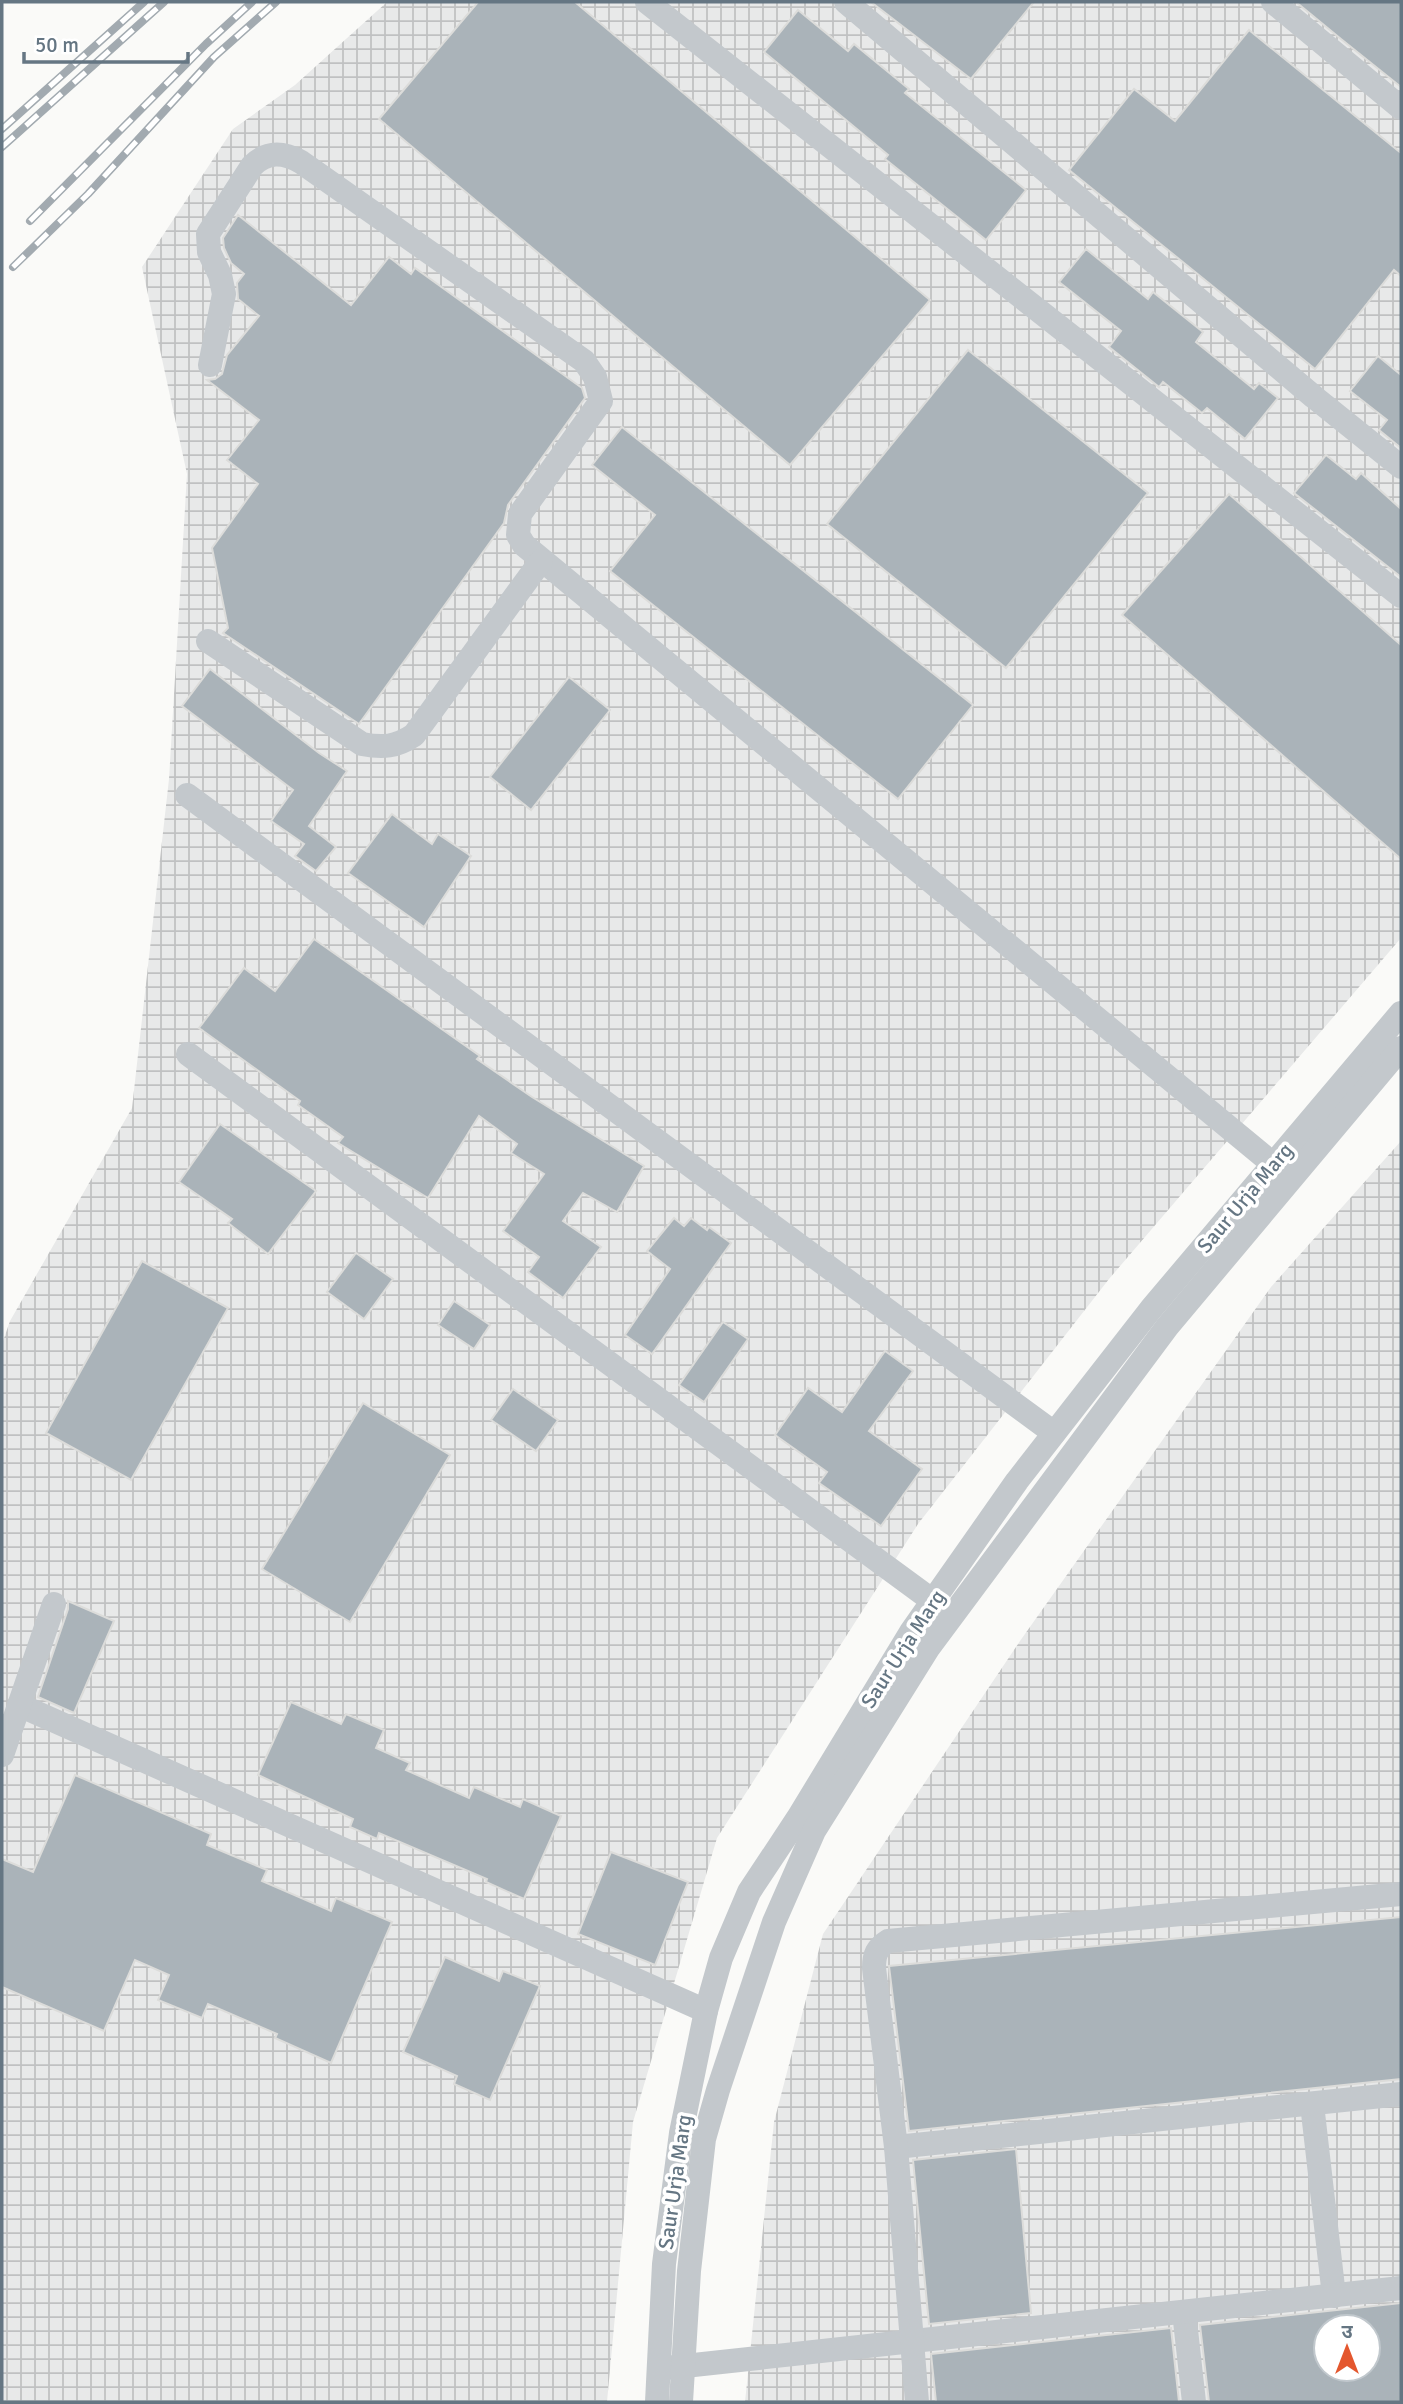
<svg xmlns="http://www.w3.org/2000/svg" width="1403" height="2404" font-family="Signika,'Noto Sans Devanagari',sans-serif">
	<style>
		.industrial { fill: url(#industrial-grid); fill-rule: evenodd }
		.building { fill: #aab3b9; stroke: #dcdcda; stroke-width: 2; fill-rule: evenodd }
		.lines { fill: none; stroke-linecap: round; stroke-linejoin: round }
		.minor { stroke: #c3c8cc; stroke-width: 24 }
		.rail-casing { stroke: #a2aab0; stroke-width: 8 }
		.rail { stroke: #fff; stroke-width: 5; stroke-dasharray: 16; stroke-linecap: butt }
		.labels { text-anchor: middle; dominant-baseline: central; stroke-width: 7; stroke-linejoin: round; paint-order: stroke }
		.street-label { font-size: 21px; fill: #657683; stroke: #fff }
	</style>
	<defs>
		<pattern id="industrial-grid" width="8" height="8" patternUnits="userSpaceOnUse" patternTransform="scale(1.75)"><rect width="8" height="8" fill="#e8e9e9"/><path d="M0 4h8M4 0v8" fill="none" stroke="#c0c1c2"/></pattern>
	</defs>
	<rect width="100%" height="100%" fill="#fafaf8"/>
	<!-- industrial -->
	<g class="industrial">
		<polygon points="387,2 1401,2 1401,938 1109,1279 918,1524 717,1838 633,2122 607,2402 2,2402 2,1344 10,1321 132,1108 169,779 187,474 142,267 233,129 295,85"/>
		<path d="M1401 1141V2402H745L774 2122 823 1934 1020 1641 1271 1287ZM1326 2327H1368V2369H1326Z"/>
	</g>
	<!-- building -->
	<g class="building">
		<polygon points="478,2 575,2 930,300 790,465 379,119"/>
		<polygon points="871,2 1034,2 971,79"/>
		<polygon points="1296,2 1401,2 1401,87 1341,39"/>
		<polygon points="798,10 848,51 854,44 909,89 905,93 1026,190 986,240 885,159 888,155 764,52"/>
		<polygon points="1249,30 1401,153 1401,276 1394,270 1315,369 1069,170 1134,89 1175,121"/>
		<polygon points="238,215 351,305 389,257 411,274 415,268 582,388 585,398 508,505 504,523 359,724 223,633 228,628 212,548 258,484 227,460 259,420 207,380 215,379 222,374 227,355 259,316 238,299 237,283 244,274 231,263 224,248 223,238"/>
		<polygon points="1086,249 1148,299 1153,292 1203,332 1196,342 1254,389 1259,383 1278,398 1245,439 1207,408 1202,413 1163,382 1159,387 1109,347 1121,331 1059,282"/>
		<polygon points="968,350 1148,493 1006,668 827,524"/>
		<polygon points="1378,356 1401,375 1401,448 1379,430 1387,420 1350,391"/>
		<polygon points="622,427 973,705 898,799 610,571 655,515 592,465"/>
		<polygon points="1326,455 1356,479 1361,473 1401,509 1401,577 1294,493"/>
		<polygon points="1229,494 1401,645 1401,859 1122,615"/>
		<polygon points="210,669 319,753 347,771 309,826 336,847 316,871 295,856 304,844 271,821 293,790 182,706"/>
		<polygon points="569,677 610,710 531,810 490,777"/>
		<polygon points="392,814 432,844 438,834 471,856 424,927 348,873"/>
		<polygon points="314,939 480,1056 477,1059 532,1097 644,1166 617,1212 583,1193 563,1221 601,1247 563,1298 528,1272 539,1257 503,1231 544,1174 511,1153 517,1144 479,1116 428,1198 338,1143 343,1137 298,1105 300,1101 199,1028 244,968 275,991"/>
		<polygon points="220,1124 316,1191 268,1254 228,1223 232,1219 179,1182"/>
		<polygon points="674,1218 684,1226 691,1218 707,1230 709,1227 731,1243 652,1354 625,1335 670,1269 647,1251"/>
		<polygon points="356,1253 393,1279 364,1319 327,1292"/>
		<polygon points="142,1261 228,1308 131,1480 46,1433"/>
		<polygon points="454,1301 490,1325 474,1349 438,1325"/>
		<polygon points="723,1322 748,1339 704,1402 679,1385"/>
		<polygon points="885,1351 913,1371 869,1431 922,1469 881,1526 819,1483 827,1472 775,1435 808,1388 842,1412"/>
		<polygon points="513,1389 558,1420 536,1451 491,1420"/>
		<polygon points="363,1403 450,1455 350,1622 262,1569"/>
		<polygon points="68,1601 114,1621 74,1713 38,1697 68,1609"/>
		<polygon points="291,1702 341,1724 346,1714 384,1730 376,1748 410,1763 406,1770 469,1798 474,1787 520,1807 523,1799 561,1816 524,1899 486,1882 487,1879 379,1833 377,1839 350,1827 353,1819 258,1775"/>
		<polygon points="75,1775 211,1834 207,1845 267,1870 262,1881 331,1911 336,1898 392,1922 331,2063 275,2038 277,2034 208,2004 202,2018 158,2000 169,1975 135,1960 104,2031 2,1987 2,1859 33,1872"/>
		<polygon points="611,1852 688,1882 655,1965 578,1934"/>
		<polygon points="1401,1917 1401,2079 909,2131 889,1966"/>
		<polygon points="445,1957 499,1981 503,1971 540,1986 490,2100 454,2084 457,2076 403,2052"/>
		<polygon points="1016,2149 1031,2313 929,2324 913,2160"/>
		<path d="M1401 2303V2402H1209L1200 2325ZM1326 2327H1368V2369H1326Z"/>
		<polygon points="1171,2328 1179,2402 936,2402 931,2354"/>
	</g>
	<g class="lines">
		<!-- minor -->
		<g class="minor">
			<polyline points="647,2 1401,596"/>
			<polyline points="846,2 1314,397 1401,467"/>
			<polyline points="1273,2 1401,108"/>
			<path d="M210 365 224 294 220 275 209 252 208 234 252 166C267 151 283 152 301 162L584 361 595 377 601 401 520 514 518 535 524 545 1273 1164"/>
			<path d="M208 641 362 744C383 748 396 747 414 735L541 561"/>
			<polyline points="187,795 1054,1433"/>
			<polyline points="188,1054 933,1601"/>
			<polyline points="19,1705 706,2011"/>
			<polyline points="2,1755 54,1604"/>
			<polyline points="1312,2104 1334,2296"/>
			<polyline points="896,2147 1401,2094"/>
			<polyline points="1184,2312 1194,2402"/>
			<polyline points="666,2368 1401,2288"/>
			<polyline points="657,2402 664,2264 681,2133 706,2011 721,1958 749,1892 798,1818 911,1632 1017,1481 1151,1309 1401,1013"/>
			<polyline points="681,2402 689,2271 704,2139 718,2090 774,1922 814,1831 929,1647 1167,1327 1401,1048"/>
			<path d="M917 2402 896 2147 874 1968C874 1954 877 1948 888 1941L1401 1894"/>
		</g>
		<!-- rail casing -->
		<g class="rail-casing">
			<g id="rail">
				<polyline points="2,129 144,2"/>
				<polyline points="2,147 164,2"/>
				<polyline points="30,221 206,44 252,2"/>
				<polyline points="13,267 88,194 214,57 276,2"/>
			</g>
		</g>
		<!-- rail -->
		<use href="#rail" class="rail"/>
	</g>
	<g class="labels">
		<!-- street labels -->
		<g class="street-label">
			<text transform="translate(1245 1198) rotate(-50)">Saur Urja Marg</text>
			<text transform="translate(903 1649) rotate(-57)">Saur Urja Marg</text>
			<text transform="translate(675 2182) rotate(-82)">Saur Urja Marg</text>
		</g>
	</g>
	<!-- border -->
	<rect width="1403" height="2404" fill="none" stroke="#657683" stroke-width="7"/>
	<!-- north arrow -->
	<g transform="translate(1347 2348)"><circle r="33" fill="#ffffff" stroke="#c1c8cd" stroke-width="2"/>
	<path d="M0-5L12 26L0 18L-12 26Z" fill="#e4572e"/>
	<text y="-10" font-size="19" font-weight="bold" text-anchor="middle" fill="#657683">उ</text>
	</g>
	<!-- scale -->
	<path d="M24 52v10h164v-10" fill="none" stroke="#657683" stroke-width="3.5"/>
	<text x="35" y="52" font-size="21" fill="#657683" stroke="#ffffff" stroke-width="5" paint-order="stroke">50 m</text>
</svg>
